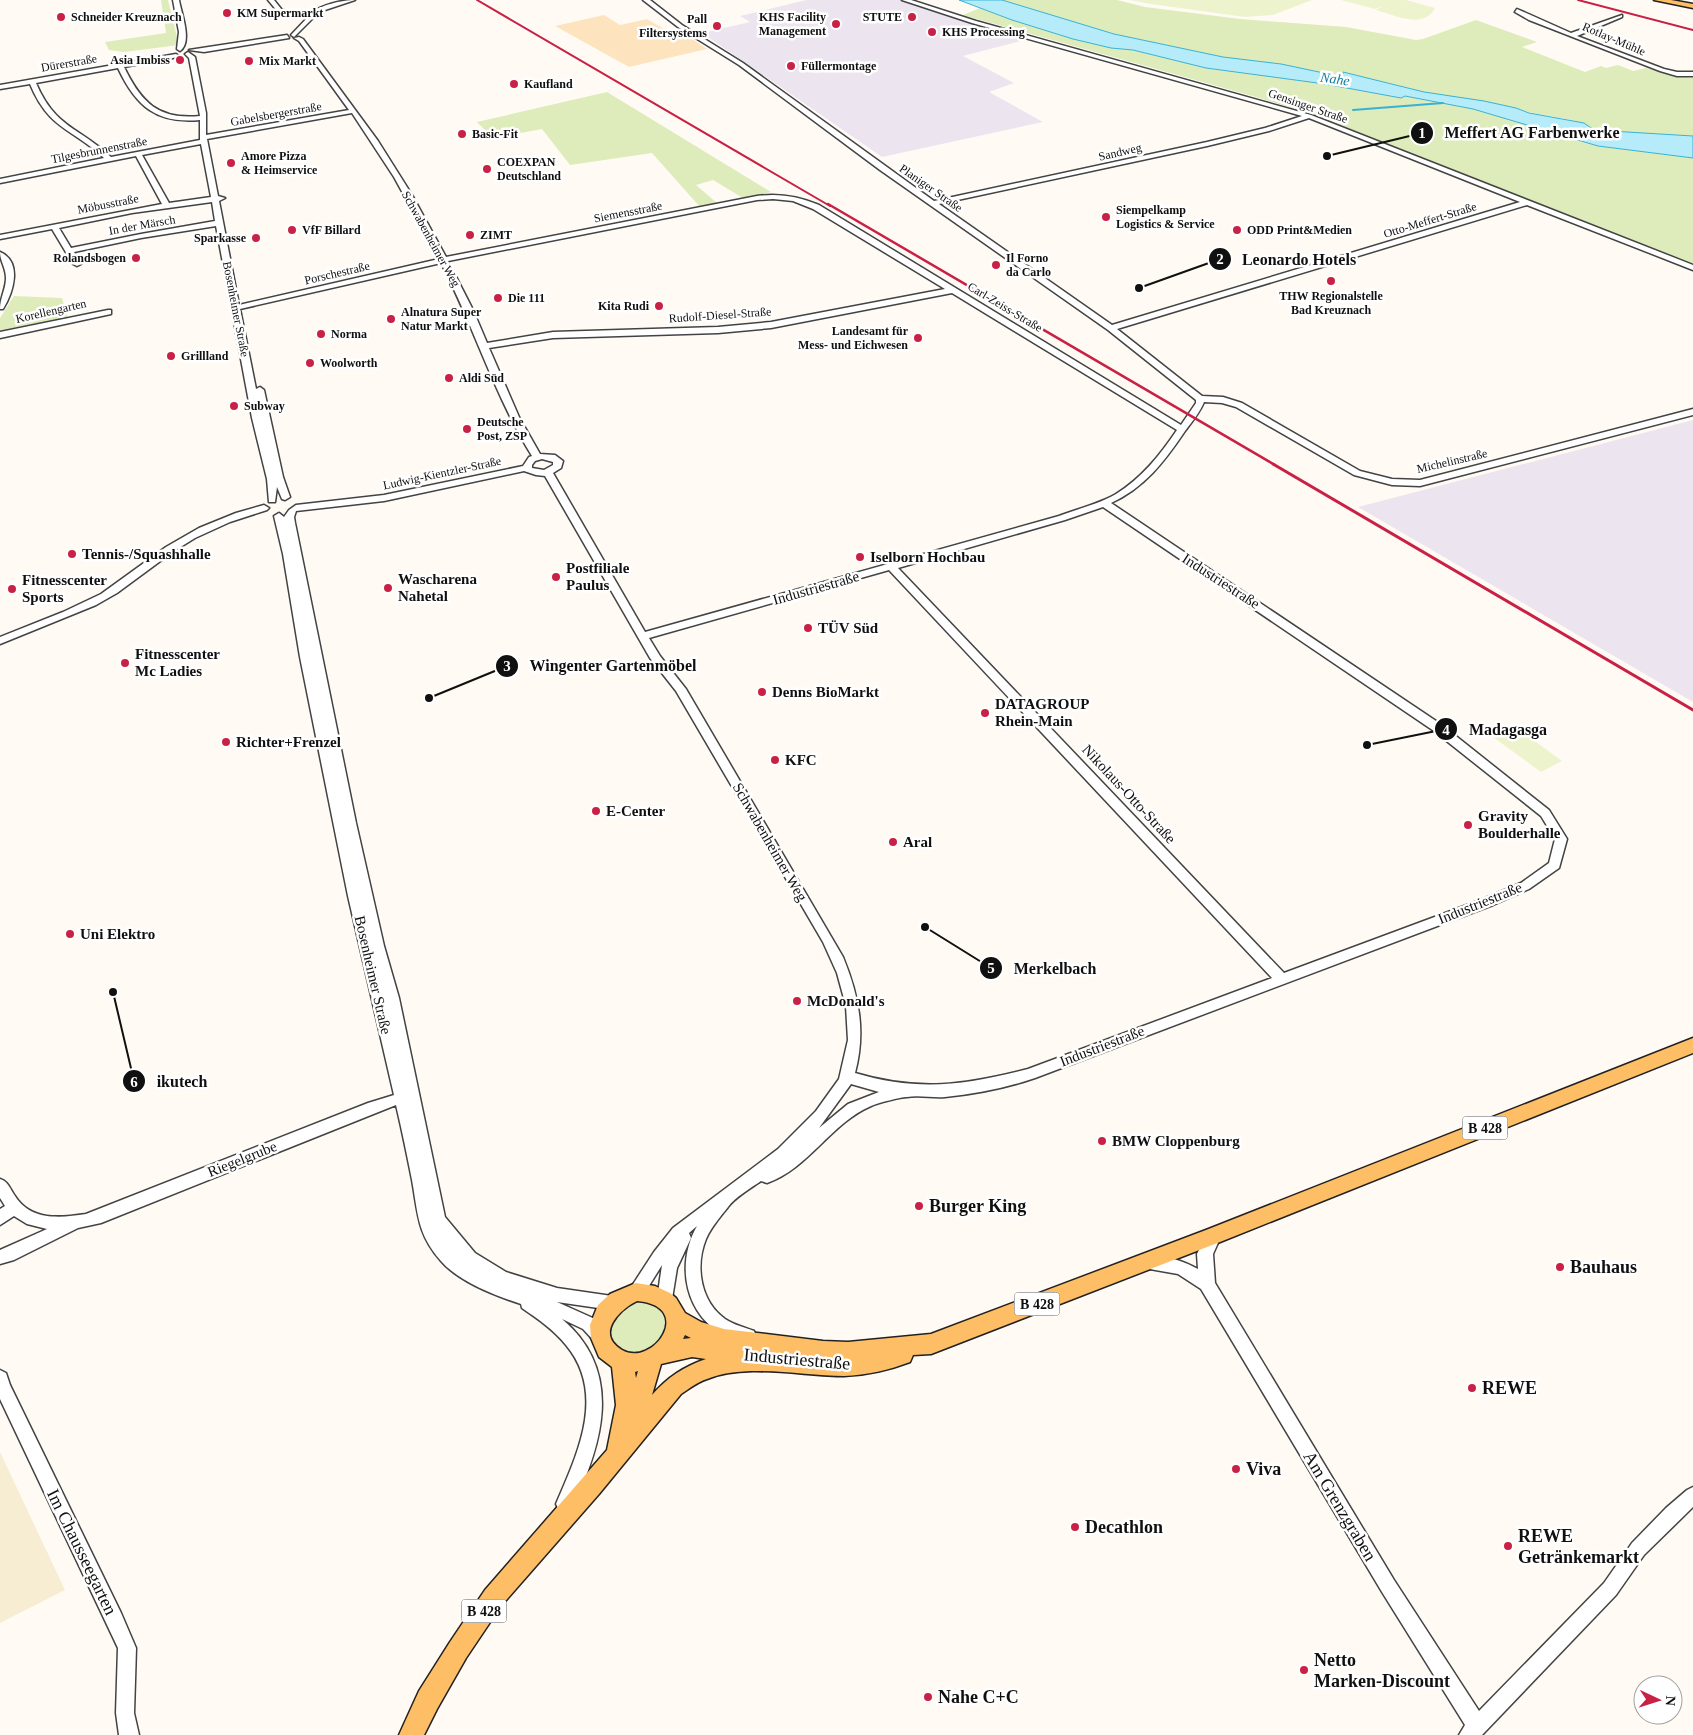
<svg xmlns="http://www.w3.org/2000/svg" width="1693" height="1735" font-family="Georgia,serif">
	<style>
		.industrial { fill: #ece5ef }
		.farmland { fill: #f7edd2 }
		.green { fill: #ddecba }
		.sand { fill: #fde4be }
		.pitch { fill: #edf3cd }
		.water { fill: #b6ecf9; stroke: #39b1d4 }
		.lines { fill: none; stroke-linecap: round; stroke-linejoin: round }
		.stream { stroke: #39b1d4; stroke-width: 2 }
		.minor-casing { stroke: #434343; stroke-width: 3 }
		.major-casing { stroke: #212121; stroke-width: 3 }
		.minor { fill: #fff; fill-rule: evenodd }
		.major { fill: #febe65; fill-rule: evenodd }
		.rail-far2 { stroke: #c92046; stroke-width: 2 }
		.rail-far1 { stroke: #c92046; stroke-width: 2.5 }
		.rail { stroke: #c92046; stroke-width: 3 }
		.poi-dot { fill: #c92046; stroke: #fff; stroke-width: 2 }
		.labels { text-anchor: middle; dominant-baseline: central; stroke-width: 5; stroke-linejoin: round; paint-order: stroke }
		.far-poi-label { font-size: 12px; font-weight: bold; fill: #101010; stroke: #fff; text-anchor: start }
		.far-street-label { font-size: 12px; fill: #101010; stroke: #fff }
		.far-water-label { font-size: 14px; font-style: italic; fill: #127ca2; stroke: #fff }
		.shield { fill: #fff; stroke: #585858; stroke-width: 1 }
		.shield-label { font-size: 14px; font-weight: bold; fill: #101010 }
		.poi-label { font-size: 15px; font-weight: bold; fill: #101010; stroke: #fff; text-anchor: start }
		.street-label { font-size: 15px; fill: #101010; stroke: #fff }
		.near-poi-label { font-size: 18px; font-weight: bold; fill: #101010; stroke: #fff; text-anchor: start }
		.near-street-label { font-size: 18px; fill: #101010; stroke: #fff }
		.leader { fill: none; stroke: #101010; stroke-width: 2 }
		.callout-dot { fill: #101010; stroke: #fff; stroke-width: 2 }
		.mark-label { font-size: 15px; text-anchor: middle; font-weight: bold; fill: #fff }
		.callout-label { font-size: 16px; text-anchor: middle; font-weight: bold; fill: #101010; stroke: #fff; stroke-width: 5; stroke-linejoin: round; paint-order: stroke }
	</style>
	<rect width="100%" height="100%" fill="#fffbf4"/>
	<!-- industrial -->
	<g class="industrial">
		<polygon points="806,0 900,0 945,15 1029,39 963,56 1014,83 989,92 1043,122 882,157 702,33 750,22 740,16"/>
		<polygon points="1693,420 1693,702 1358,507"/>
	</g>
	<!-- farmland -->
	<polygon class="farmland" points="0,1452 65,1590 0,1623"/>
	<!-- green -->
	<g class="green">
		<polygon points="161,0 168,0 179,45 124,52 109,50 105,42 166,33"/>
		<path d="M1002 0H1117L1145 7 1240 19 1346 27 1416 40 1423 39 1476 20 1537 42 1522 47 1585 72 1601 66 1606 68 1618 65 1633 71 1646 68 1676 77 1693 78V136L1594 130C1571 115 1541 118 1516 108L1424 92 1390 83 1343 74 1339 76 1281 64 1223 57 1114 34Z"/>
		<polygon points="980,8 1012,20 1111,48 1133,50 1206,68 1325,84 1401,98 1405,96 1473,109 1598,146 1693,158 1693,264 1315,115 1256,97 963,15"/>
		<polygon points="607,92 771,192 743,198 713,180 696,185 717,203 700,207 652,153 570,165 542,129 493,138 477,122"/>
		<polygon points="14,296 62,298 68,319 0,334 0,318"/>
		<path d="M636 1301C689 1303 659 1369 622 1349 606 1341 607 1321 618 1310 622 1306 631 1304 636 1301Z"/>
	</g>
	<!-- sand -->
	<polygon class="sand" points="604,15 620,25 647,19 676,36 685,34 707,49 629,67 555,26"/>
	<!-- pitch -->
	<g class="pitch">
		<polygon points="1130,0 1312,0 1273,15 1245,17 1151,4"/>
		<path d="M1341 0H1406L1435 8C1424 30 1394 15 1376 10L1383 6 1375 9Z"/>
		<polygon points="1514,726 1562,761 1541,772 1493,737"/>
	</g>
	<!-- water -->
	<polygon class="water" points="959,0 1002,0 1114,34 1223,57 1281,64 1338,76 1343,74 1343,72 1424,92 1484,101 1516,108 1529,113 1584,123 1594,130 1693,136 1693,158 1598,146 1473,109 1405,96 1401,98 1325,84 1206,68 1133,50 1111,48 1073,39 1012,20"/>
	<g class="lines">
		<!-- stream -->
		<polyline class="stream" points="1353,110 1443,103"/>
		<!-- minor casing -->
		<g class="minor-casing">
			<g id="minor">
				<path d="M173 0H179C181 13 193 42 180 51L177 49 179 32Z"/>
				<path d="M268 0H274L282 10 310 14C320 5 342 0 355 0L319 12 294 37 291 35 308 17 278 12Z"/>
				<path d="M643 0H650L682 25 743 63 934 201 1207 142 1265 128 1302 116 972 23 902 0H911L976 21 1311 115 1693 265V270L1527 205 1117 329 1202 396 1223 397 1242 403 1360 471 1392 479 1420 480 1693 409V415L1420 486 1392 485 1354 475 1236 407 1222 403 1204 402C1200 412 1192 422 1185 431 1165 461 1144 488 1111 503L1442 725 1549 810 1567 839 1559 868 1529 889 1493 905 1035 1078C1006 1088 975 1094 945 1097 933 1098 919 1095 907 1097 901 1097 878 1103 871 1106 831 1123 808 1169 767 1183L761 1181C751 1188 735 1197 728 1207 721 1216 711 1227 706 1239 695 1266 700 1301 725 1319 734 1325 744 1327 754 1331L756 1336 754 1341C746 1344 736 1340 728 1337 685 1318 675 1264 697 1226L689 1233 691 1238 677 1268 671 1305 665 1307 659 1305 657 1300 662 1265 642 1297 636 1299 630 1297 628 1292 654 1252 673 1228 778 1149 816 1111 839 1079 848 1040 846 1006 837 973 823 942 676 691 650 658 545 476 536 475 524 471 384 501 296 511 294 517 295 523 356 823 384 946 399 998 445 1217 475 1253 506 1272 557 1288 612 1296 618 1298 620 1303 618 1308 612 1310 557 1302 595 1319 608 1336 606 1341 600 1343 594 1341 583 1329 562 1319C625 1372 602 1446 571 1510L565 1513 559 1510 556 1504C577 1455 607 1394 566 1345 554 1330 538 1319 522 1308L521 1304C496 1296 458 1281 441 1261 417 1234 418 1213 412 1180 407 1155 402 1130 396 1105L101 1223 78 1228 14 1260 0 1264V1250L47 1229 27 1224 14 1216 0 1225V1209L5 1206 0 1198V1179C8 1181 10 1189 15 1196 31 1221 60 1218 86 1214L368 1103 394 1095 348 896 300 657 283 554 274 516 279 513 284 517 289 510 296 505 384 495 523 466 529 457 532 456C494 395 474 326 441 263L240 309 256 389 260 387 264 390 283 477 290 497 285 500 282 499 277 487 275 502H269L267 479 252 418 216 226 141 238 74 252 81 264 77 266 73 264 52 229 0 239V235L162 204 136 156 0 183V179L104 158C72 128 49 130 30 84L0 89V85L176 54 179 56 178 57 124 67C141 102 158 120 200 116L189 58 185 54 188 52 195 57 206 113V135L349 110 299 41 294 38 299 37 303 39 378 141 412 195 446 257 757 196C779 193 798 196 819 205L1181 425 1196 403V400L1108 330 880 170 739 65 678 27ZM118 68C136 106 156 124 200 120V140L111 157C79 127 55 128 36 83ZM352 113 394 177 439 259 239 305 219 201 225 198 218 196 207 139ZM1309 118 1520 202 1112 325 939 204 1207 146 1269 131ZM201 144 211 197 169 203 142 155ZM773 199 793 201 813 209 945 289 771 322 718 327 553 332 487 343 473 310 448 261 757 200ZM212 202 215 221 141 234 71 248 59 228 132 213ZM952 293 1177 430C1160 455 1142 478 1116 494 1099 504 1077 509 1059 516L645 632 553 473 561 468 563 461 555 455 540 454 519 417 489 348 553 338 718 333 771 328ZM542 459 553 462V465L544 470 532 468V465L535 461ZM1103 507 1434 731 1541 816 1555 839 1549 863 1521 883 1483 899 1284 973 898 568 1065 520ZM889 570 1272 978 1028 1069C965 1085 919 1092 855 1073 866 1032 859 996 843 957L686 689 660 656 649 638ZM851 1084 879 1092 848 1104 819 1128Z"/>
				<polygon points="1517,9 1571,33 1622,15 1622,17 1577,36 1664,69 1677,72 1693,72 1693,76 1677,76 1660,71 1529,20 1515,12"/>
				<polygon points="287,35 289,38 204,52 189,50"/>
				<path d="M0 252C23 262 13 293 3 309H0C0 298 6 289 6 278 6 268 0 261 0 252Z"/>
				<polygon points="108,310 111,310 111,314 0,338 0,332"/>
				<polygon points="264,505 269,508 267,510 230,522 195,538 174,551 117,593 96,605 0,644 0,637 63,612 101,594 166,547 199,528 236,513"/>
				<path d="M1213 1229 1218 1231 1221 1236 1213 1254 1215 1283 1394 1580 1479 1711 1604 1583 1632 1543 1666 1508 1687 1490 1693 1487V1507L1644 1555 1616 1595 1482 1735H1459L1465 1725 1382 1592 1201 1289 1178 1274 1144 1268 1141 1263 1144 1258C1160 1252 1183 1261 1198 1269L1197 1254 1208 1231Z"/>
				<polygon points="0,1370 6,1373 10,1385 121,1613 136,1648 134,1713 139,1735 119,1735 116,1713 118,1648 0,1399"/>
			</g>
		</g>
		<!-- major casing -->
		<g class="major-casing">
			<g id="major">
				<polygon points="1654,0 1671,0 1693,4 1693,8"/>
				<path d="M1693 1038V1053L1220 1242 931 1354 913 1355 910 1362C889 1370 867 1375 844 1376 803 1376 745 1363 707 1379 697 1382 689 1389 681 1394L599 1494 501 1606 466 1658 437 1709 424 1735H399L419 1691 450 1642 485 1590 607 1450 616 1405 612 1367 599 1357 591 1338 590 1325 598 1305 610 1294 636 1283 655 1286 670 1293 676 1298 685 1313 701 1322 724 1329 823 1341 848 1342 931 1334 1206 1230ZM637 1301C696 1306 653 1368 622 1350 595 1334 619 1310 637 1301ZM685 1335 691 1338 683 1339ZM692 1357 706 1359C683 1367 668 1377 652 1395L661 1364ZM638 1371 636 1378 635 1372Z"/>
			</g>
		</g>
		<!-- minor -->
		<use href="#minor" class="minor"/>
		<!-- major -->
		<use href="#major" class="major"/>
		<!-- rail-far2 -->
		<g class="rail-far2">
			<polyline points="477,0 830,206"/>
			<polyline points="1578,0 1693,30"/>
		</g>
		<!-- rail-far1 -->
		<polyline class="rail-far1" points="828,204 1275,465"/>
		<!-- rail -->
		<polyline class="rail" points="1273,464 1693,710"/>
	</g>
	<!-- markers -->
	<g class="poi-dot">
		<circle cx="227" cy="13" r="5"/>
		<circle cx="61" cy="17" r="5"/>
		<circle cx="912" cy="17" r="5"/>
		<circle cx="836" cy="24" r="5"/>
		<circle cx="717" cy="26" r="5"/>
		<circle cx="932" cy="32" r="5"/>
		<circle cx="180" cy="60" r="5"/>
		<circle cx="249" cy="61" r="5"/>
		<circle cx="791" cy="66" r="5"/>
		<circle cx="514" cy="84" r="5"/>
		<circle cx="462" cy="134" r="5"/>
		<circle cx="231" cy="163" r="5"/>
		<circle cx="487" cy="169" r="5"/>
		<circle cx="1106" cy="217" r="5"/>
		<circle cx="292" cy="230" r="5"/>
		<circle cx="1237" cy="230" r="5"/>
		<circle cx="470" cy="235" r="5"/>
		<circle cx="256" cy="238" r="5"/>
		<circle cx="136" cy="258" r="5"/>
		<circle cx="996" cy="265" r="5"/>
		<circle cx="1331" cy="281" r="5"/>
		<circle cx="498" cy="298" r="5"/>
		<circle cx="659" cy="306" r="5"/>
		<circle cx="391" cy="319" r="5"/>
		<circle cx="321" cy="334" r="5"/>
		<circle cx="918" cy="338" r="5"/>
		<circle cx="171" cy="356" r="5"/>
		<circle cx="310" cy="363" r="5"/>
		<circle cx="449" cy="378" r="5"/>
		<circle cx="234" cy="406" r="5"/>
		<circle cx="467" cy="429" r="5"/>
		<circle cx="72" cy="554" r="5"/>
		<circle cx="860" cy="557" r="5"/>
		<circle cx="556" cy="577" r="5"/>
		<circle cx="388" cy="588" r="5"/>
		<circle cx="12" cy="589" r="5"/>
		<circle cx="808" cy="628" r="5"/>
		<circle cx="125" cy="663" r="5"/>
		<circle cx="762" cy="692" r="5"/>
		<circle cx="985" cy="713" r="5"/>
		<circle cx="226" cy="742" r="5"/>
		<circle cx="775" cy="760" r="5"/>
		<circle cx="596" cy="811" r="5"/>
		<circle cx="1468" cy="825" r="5"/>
		<circle cx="893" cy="842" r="5"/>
		<circle cx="70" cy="934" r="5"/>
		<circle cx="797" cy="1001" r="5"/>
		<circle cx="1102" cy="1141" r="5"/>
		<circle cx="919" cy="1206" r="5"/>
		<circle cx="1560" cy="1267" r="5"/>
		<circle cx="1472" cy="1388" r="5"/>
		<circle cx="1236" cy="1469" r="5"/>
		<circle cx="1075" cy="1527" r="5"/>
		<circle cx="1508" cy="1546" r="5"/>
		<circle cx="1304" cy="1670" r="5"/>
		<circle cx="928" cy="1697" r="5"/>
	</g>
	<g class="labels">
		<!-- far-poi labels -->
		<g class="far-poi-label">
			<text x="237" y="13">KM Supermarkt</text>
			<text x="71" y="17">Schneider Kreuznach</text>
			<text x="826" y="17" text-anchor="end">KHS Facility<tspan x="826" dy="14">Management</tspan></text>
			<text x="902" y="17" text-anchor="end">STUTE</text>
			<text x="707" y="19" text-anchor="end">Pall<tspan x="707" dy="14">Filtersystems</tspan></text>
			<text x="942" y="32">KHS Processing</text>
			<text x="170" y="60" text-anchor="end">Asia Imbiss</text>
			<text x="259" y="61">Mix Markt</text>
			<text x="801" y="66">Füllermontage</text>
			<text x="524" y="84">Kaufland</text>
			<text x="472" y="134">Basic-Fit</text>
			<text x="241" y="156">Amore Pizza<tspan x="241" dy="14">&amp; Heimservice</tspan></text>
			<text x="497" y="162">COEXPAN<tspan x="497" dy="14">Deutschland</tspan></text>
			<text x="1116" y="210">Siempelkamp<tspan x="1116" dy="14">Logistics &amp; Service</tspan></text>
			<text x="302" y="230">VfF Billard</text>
			<text x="1247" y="230">ODD Print&amp;Medien</text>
			<text x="480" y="235">ZIMT</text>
			<text x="246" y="238" text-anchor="end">Sparkasse</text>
			<text x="126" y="258" text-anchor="end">Rolandsbogen</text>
			<text x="1006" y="258">Il Forno<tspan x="1006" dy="14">da Carlo</tspan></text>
			<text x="1331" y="296" text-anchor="middle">THW Regionalstelle<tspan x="1331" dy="14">Bad Kreuznach</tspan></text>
			<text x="508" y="298">Die 111</text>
			<text x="649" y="306" text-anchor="end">Kita Rudi</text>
			<text x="401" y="312">Alnatura Super<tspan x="401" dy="14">Natur Markt</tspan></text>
			<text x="908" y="331" text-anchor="end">Landesamt für<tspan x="908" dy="14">Mess- und Eichwesen</tspan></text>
			<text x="331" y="334">Norma</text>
			<text x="181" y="356">Grillland</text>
			<text x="320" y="363">Woolworth</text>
			<text x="459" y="378">Aldi Süd</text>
			<text x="244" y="406">Subway</text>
			<text x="477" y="422">Deutsche<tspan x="477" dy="14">Post, ZSP</tspan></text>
		</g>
		<!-- far-street labels -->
		<g class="far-street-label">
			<text transform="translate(1614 39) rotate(23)">Rotlay-Mühle</text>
			<text transform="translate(69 63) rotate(-10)">Dürerstraße</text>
			<text transform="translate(1308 106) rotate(19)">Gensinger Straße</text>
			<text transform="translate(276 114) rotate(-10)">Gabelsbergerstraße</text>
			<text transform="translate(99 150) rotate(-11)">Tilgesbrunnenstraße</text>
			<text transform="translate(1120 152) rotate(-13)">Sandweg</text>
			<text transform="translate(931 188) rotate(35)">Planiger Straße</text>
			<text transform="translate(108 204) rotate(-11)">Möbusstraße</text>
			<text transform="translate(628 212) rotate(-11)">Siemensstraße</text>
			<text transform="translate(1430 220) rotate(-17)">Otto-Meffert-Straße</text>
			<text transform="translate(142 225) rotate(-10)">In der Märsch</text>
			<text transform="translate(431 239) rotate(61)">Schwabenheimer Weg</text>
			<text transform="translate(337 273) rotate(-13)">Porschestraße</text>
			<text transform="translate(1005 307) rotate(31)">Carl-Zeiss-Straße</text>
			<text transform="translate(236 309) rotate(79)">Bosenheimer Straße</text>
			<text transform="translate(51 311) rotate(-13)">Korellengarten</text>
			<text transform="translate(720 315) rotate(-4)">Rudolf-Diesel-Straße</text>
			<text transform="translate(1452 461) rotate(-13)">Michelinstraße</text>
			<text transform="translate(442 473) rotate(-12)">Ludwig-Kientzler-Straße</text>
		</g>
		<!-- far-water labels -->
		<g class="far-water-label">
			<text transform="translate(1335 79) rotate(8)">Nahe</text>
		</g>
		<!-- shield labels -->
		<g class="shield">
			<rect x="1462.5" y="1116.5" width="45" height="23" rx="4"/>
			<rect x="1014.5" y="1292.5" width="45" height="23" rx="4"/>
			<rect x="461.5" y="1599.5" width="45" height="23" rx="4"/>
		</g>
		<g class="shield-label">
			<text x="1485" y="1128">B 428</text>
			<text x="1037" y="1304">B 428</text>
			<text x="484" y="1611">B 428</text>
		</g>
		<!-- poi labels -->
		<g class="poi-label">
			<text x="82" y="554">Tennis-/Squashhalle</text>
			<text x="870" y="557">Iselborn Hochbau</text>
			<text x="566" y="568">Postfiliale<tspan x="566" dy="17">Paulus</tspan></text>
			<text x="398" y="579">Wascharena<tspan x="398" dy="17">Nahetal</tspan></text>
			<text x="22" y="580">Fitnesscenter<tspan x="22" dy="17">Sports</tspan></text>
			<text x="818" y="628">TÜV Süd</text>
			<text x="135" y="654">Fitnesscenter<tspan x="135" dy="17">Mc Ladies</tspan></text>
			<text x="772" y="692">Denns BioMarkt</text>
			<text x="995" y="704">DATAGROUP<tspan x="995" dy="17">Rhein-Main</tspan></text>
			<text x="236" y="742">Richter+Frenzel</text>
			<text x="785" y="760">KFC</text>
			<text x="606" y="811">E-Center</text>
			<text x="1478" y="816">Gravity<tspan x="1478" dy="17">Boulderhalle</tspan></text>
			<text x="903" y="842">Aral</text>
			<text x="80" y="934">Uni Elektro</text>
			<text x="807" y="1001">McDonald's</text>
			<text x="1112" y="1141">BMW Cloppenburg</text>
		</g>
		<!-- street labels -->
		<g class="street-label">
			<text transform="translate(1221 581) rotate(33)">Industriestraße</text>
			<text transform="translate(816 588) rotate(-16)">Industriestraße</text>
			<text transform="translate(1129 794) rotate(47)">Nikolaus-Otto-Straße</text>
			<text transform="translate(770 842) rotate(60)">Schwabenheimer Weg</text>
			<text transform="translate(1480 903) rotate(-22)">Industriestraße</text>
			<text transform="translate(373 975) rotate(77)">Bosenheimer Straße</text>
			<text transform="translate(1102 1046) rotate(-21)">Industriestraße</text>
			<text transform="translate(242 1159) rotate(-22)">Riegelgrube</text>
		</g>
		<!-- near-poi labels -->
		<g class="near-poi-label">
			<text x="929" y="1206">Burger King</text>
			<text x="1570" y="1267">Bauhaus</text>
			<text x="1482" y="1388">REWE</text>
			<text x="1246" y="1469">Viva</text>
			<text x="1085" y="1527">Decathlon</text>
			<text x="1518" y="1536">REWE<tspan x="1518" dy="21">Getränkemarkt</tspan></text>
			<text x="1314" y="1660">Netto<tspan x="1314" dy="21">Marken-Discount</tspan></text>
			<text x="938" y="1697">Nahe C+C</text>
		</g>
		<!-- near-street labels -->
		<g class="near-street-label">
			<text transform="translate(797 1359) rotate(5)">Industriestraße</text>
			<text transform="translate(1340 1506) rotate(59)">Am Grenzgraben</text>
			<text transform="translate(82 1552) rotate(64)">Im Chausseegarten</text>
		</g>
	</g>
	<!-- callouts -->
	<path class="leader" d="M1327 156L1422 133M1139 288L1220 259M429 698L507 666M1367 745L1446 729M925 927L991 968M113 992L134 1081"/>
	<g class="callout-dot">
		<circle cx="1327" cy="156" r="5"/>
		<circle cx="1139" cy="288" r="5"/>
		<circle cx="429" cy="698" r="5"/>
		<circle cx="1367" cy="745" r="5"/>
		<circle cx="925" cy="927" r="5"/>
		<circle cx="113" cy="992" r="5"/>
		<circle cx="1422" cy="133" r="12"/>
		<circle cx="1220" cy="259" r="12"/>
		<circle cx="507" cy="666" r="12"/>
		<circle cx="1446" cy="729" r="12"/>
		<circle cx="991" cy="968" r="12"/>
		<circle cx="134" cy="1081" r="12"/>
	</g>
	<g class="mark-label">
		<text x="1422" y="138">1</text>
		<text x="1220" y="264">2</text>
		<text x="507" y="671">3</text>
		<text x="1446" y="735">4</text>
		<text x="991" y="973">5</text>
		<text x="134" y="1087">6</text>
	</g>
	<g class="callout-label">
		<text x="1532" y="138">Meffert AG Farbenwerke</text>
		<text x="1299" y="265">Leonardo Hotels</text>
		<text x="613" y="671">Wingenter Gartenmöbel</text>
		<text x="1508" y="735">Madagasga</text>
		<text x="1055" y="974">Merkelbach</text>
		<text x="182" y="1087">ikutech</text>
	</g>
	<!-- north arrow -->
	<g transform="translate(1658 1700) rotate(94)"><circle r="24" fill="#ffffff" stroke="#9f9f9f"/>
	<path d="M0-4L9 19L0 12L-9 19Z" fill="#c92046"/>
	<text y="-8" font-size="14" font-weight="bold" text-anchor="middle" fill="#101010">N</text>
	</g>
</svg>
